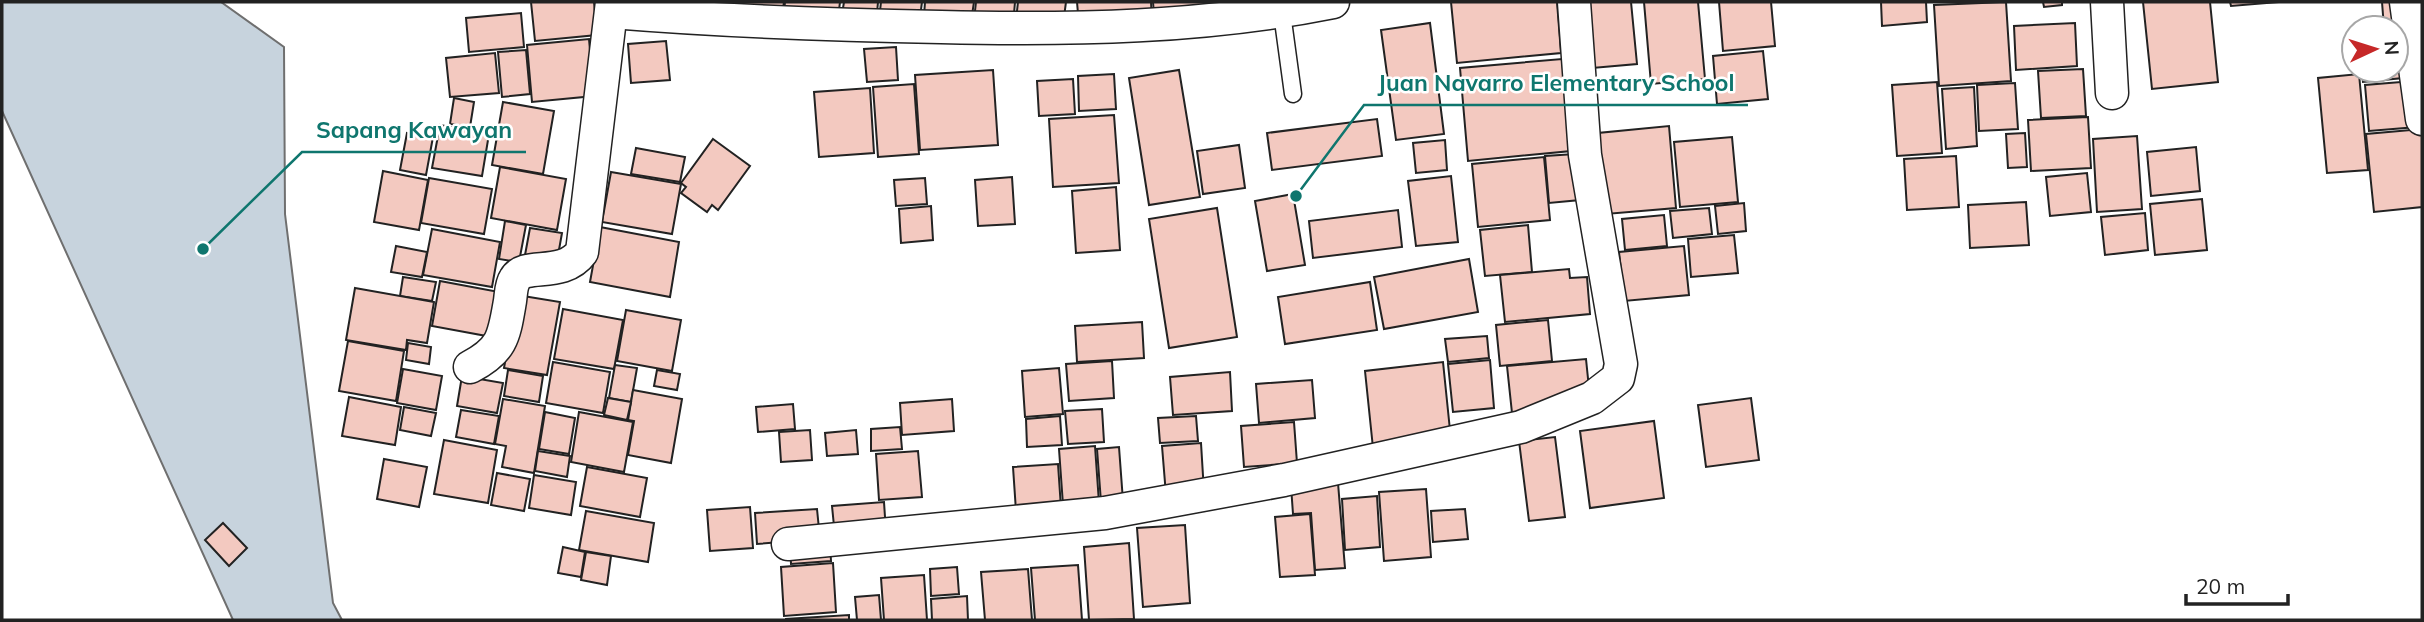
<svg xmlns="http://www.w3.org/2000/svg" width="2424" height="622" font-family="Mulish,sans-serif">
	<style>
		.water { fill: #c7d3dd; stroke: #6f6f6f; stroke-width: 2 }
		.building { fill: #f3c9c0; stroke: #222; stroke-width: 2 }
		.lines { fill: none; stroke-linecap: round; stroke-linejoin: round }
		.lane-casing { stroke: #222; stroke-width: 19 }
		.street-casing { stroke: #222; stroke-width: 35 }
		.lane { stroke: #fff; stroke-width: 16 }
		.street { stroke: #fff; stroke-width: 32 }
		.leader { fill: none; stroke: #0f766e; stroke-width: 2.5 }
		.callout-dot { fill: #0f766e; stroke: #fff; stroke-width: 2.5 }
		.callout-label { font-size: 23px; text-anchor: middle; font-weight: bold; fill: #0f766e; stroke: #fff; stroke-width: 5; stroke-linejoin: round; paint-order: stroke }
	</style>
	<rect width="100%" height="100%" fill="#fff"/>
	<!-- water -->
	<polygon class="water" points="2,2 221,2 284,47 285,214 333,603 342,620 233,620 2,111"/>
	<!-- building -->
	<g class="building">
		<polygon points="531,2 594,2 597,35 535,41"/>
		<polygon points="714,2 784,2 781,22 713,13"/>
		<polygon points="785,2 840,2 838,18 784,12"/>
		<polygon points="844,2 878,2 876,24 841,20"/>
		<polygon points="881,2 922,2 919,25 879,20"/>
		<polygon points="925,2 974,2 971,22 924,16"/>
		<polygon points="976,2 1015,2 1013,25 974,20"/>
		<polygon points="1018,2 1066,2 1063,25 1016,20"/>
		<polygon points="1077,2 1151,2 1152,21 1079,25"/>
		<polygon points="1153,2 1208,2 1208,11 1154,14"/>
		<polygon points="1451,2 1557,2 1561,53 1457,63"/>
		<polygon points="1575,2 1631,2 1637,64 1581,69"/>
		<polygon points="1644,2 1698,2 1705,79 1651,84"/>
		<polygon points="1719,2 1771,2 1775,46 1723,51"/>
		<polygon points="1881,2 1926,2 1927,22 1882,26"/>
		<polygon points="2006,2 2011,81 1939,86 1934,5"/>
		<polygon points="2043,2 2062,2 2062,5 2044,7"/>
		<polygon points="2143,2 2210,2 2218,82 2152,89"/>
		<polygon points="2230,2 2279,2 2231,6"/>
		<polygon points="2382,2 2401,2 2403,27 2384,28"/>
		<polygon points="521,13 524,47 469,52 466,18"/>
		<polygon points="1430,23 1444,134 1396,140 1381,30"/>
		<polygon points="2075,23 2077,66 2016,70 2014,26"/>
		<polygon points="2396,30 2403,78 2363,82 2362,70 2396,70"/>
		<polygon points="589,39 594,96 532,102 527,45"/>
		<polygon points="666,41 670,80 631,83 628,44"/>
		<polygon points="896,47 898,80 867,82 864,49"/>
		<polygon points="526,50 530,94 502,97 498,52"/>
		<polygon points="1763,51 1768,99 1717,104 1713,56"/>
		<polygon points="495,53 499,93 450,97 446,58"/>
		<polygon points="1562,59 1571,151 1468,161 1460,68"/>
		<polygon points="2083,69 2086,116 2041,118 2038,71"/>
		<polygon points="993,70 998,145 920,150 915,75"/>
		<polygon points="1179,70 1200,197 1149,205 1129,78"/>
		<polygon points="1114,74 1116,109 1079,111 1078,76"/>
		<polygon points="2359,74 2368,170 2327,173 2318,78"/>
		<polygon points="1073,79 1075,114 1039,116 1037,81"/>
		<polygon points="2413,81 2417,127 2369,131 2365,85"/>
		<polygon points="1937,82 1942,153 1897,156 1892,85"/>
		<polygon points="2015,83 2018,129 1979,131 1977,85"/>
		<polygon points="914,84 919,154 878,157 873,87"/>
		<polygon points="1974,87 1977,146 1946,149 1942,89"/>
		<polygon points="870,88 874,153 819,157 814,92"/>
		<polygon points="454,98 474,102 470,127 450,124"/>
		<polygon points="503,102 554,111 543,174 492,165"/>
		<polygon points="1114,115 1119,183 1053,187 1049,119"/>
		<polygon points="2088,117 2091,168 2031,171 2028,120"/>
		<polygon points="1377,119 1382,156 1272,170 1267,133"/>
		<polygon points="440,125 489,134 482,176 432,168"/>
		<polygon points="1669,126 1676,208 1606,214 1598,133"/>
		<polygon points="2422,129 2422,207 2374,212 2366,134"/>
		<polygon points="407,133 433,137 426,175 400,170"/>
		<polygon points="2025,133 2027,167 2008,168 2006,134"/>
		<polygon points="2137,136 2142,209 2097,212 2093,139"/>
		<polygon points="1732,137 1738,202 1680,207 1674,142"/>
		<polygon points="713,139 750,166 718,210 712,205 707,212 681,193 686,187 681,183"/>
		<polygon points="1445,140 1447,170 1416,173 1413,143"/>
		<polygon points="1239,145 1245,188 1203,194 1197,151"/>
		<polygon points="2196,147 2200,191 2151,196 2147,152"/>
		<polygon points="636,148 685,157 680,182 631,174"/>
		<polygon points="1575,154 1580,200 1549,203 1545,156"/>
		<polygon points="1956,156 1959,207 1907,210 1904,159"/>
		<polygon points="1544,157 1550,220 1478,227 1472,164"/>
		<polygon points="500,167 566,179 557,230 491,218"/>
		<polygon points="383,171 428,180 419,230 374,222"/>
		<polygon points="611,172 681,184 672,234 602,222"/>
		<polygon points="2087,173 2091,212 2050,216 2046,177"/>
		<polygon points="1451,176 1458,242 1416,246 1408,181"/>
		<polygon points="1012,177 1015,224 978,226 975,180"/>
		<polygon points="429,178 492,189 484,234 421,223"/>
		<polygon points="925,178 927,204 896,206 894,180"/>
		<polygon points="1116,187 1120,250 1076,253 1072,191"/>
		<polygon points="1293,194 1305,265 1267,271 1255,201"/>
		<polygon points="2202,199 2207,250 2155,255 2150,204"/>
		<polygon points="2026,202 2029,245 1970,248 1968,205"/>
		<polygon points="1744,203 1746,231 1718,234 1715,206"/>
		<polygon points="931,206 933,240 901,243 899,209"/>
		<polygon points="1217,208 1237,337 1169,348 1149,219"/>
		<polygon points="1709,208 1712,234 1673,238 1670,211"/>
		<polygon points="1398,210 1402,247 1313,258 1309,221"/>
		<polygon points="2145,213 2148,250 2105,255 2101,217"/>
		<polygon points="1664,215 1667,246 1625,250 1622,219"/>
		<polygon points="505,221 526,225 519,262 499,259"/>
		<polygon points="1528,225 1532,272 1485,276 1480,230"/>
		<polygon points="600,227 679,242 670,297 590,282"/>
		<polygon points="530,228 562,233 557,261 525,255"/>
		<polygon points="432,229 500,242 492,287 423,275"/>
		<polygon points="1734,235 1738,273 1691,277 1688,239"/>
		<polygon points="396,246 427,252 422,277 391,272"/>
		<polygon points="1684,246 1689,295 1624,301 1619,252"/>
		<polygon points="1469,259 1478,312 1384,329 1374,277"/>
		<polygon points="1569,269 1570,278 1587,277 1590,314 1505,322 1500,275"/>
		<polygon points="403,277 436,282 432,301 400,296"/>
		<polygon points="440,281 499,292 492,337 432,326"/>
		<polygon points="1370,282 1377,330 1285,344 1278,297"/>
		<polygon points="355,288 434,302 427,343 407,340 406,350 346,340"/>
		<polygon points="517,295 560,302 547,375 504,368"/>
		<polygon points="563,309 623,320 614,369 554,359"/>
		<polygon points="626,310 681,320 672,371 617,361"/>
		<polygon points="1548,320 1552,361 1500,366 1496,325"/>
		<polygon points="1142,322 1144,358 1077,362 1075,326"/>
		<polygon points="1487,336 1489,358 1448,362 1445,339"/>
		<polygon points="348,341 404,351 396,401 339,391"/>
		<polygon points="408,343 431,347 429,364 406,360"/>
		<polygon points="1586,359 1590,398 1562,407 1512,413 1507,366"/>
		<polygon points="1490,360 1494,408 1453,412 1448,364"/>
		<polygon points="1112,361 1114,398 1069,401 1066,364"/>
		<polygon points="553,362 610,372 603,413 546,403"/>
		<polygon points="1443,362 1451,440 1373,448 1365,371"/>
		<polygon points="615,365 637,368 631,402 609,398"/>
		<polygon points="1059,368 1063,414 1025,417 1022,371"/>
		<polygon points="403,369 442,376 436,410 397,403"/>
		<polygon points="508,370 543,376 539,402 504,396"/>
		<polygon points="657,370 680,374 677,390 654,386"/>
		<polygon points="1230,372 1232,411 1173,415 1170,377"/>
		<polygon points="462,376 503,383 497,413 457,406"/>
		<polygon points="1312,380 1315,418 1259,423 1256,384"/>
		<polygon points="633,390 682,399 671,463 628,455 634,421 628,420"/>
		<polygon points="349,397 401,407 395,445 342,436"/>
		<polygon points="608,398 631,402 627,420 604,415"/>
		<polygon points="1751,398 1759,460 1706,467 1698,405"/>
		<polygon points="503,399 545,406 534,473 502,467 506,446 495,444"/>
		<polygon points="952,399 954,431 902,435 900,403"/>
		<polygon points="793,404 795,429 758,432 756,407"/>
		<polygon points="404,407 436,413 431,436 400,430"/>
		<polygon points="1102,409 1104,442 1068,444 1065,411"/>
		<polygon points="461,410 499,416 494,444 456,437"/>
		<polygon points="545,412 575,418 569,454 539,449"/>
		<polygon points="579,412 633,422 624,472 571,462"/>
		<polygon points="1060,416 1062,445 1027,447 1026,419"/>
		<polygon points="1196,416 1198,441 1160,443 1158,418"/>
		<polygon points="1654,421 1664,498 1590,508 1580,431"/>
		<polygon points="1294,422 1297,463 1244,467 1241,426"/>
		<polygon points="900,427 902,449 871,451 871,429"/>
		<polygon points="810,430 812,460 781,462 779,432"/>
		<polygon points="856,430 858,454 827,456 825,433"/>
		<polygon points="1555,437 1565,517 1529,521 1519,441"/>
		<polygon points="444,440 497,450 488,503 434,494"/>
		<polygon points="1201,443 1204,492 1166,495 1162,446"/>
		<polygon points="1095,446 1099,503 1063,505 1059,449"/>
		<polygon points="1119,447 1123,501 1101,502 1097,449"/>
		<polygon points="538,451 570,456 567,477 535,471"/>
		<polygon points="918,451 922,497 879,500 876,454"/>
		<polygon points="384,459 427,467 419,507 377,499"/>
		<polygon points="1058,464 1061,508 1016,511 1013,467"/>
		<polygon points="587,467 647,478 640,517 580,506"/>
		<polygon points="497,473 530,479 524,511 491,505"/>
		<polygon points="534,475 576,482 571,515 529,508"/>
		<polygon points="1338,483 1345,568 1315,570 1311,513 1293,514 1291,486"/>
		<polygon points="1426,489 1431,557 1384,561 1379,492"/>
		<polygon points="1377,496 1380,547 1345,550 1342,499"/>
		<polygon points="884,502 886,532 835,536 832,506"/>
		<polygon points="750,507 753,548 710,551 707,510"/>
		<polygon points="817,509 820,539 757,544 755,513"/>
		<polygon points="1465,509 1468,539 1433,542 1431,511"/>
		<polygon points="586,511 654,523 648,562 579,550"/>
		<polygon points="1310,514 1315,575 1280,577 1275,517"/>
		<polygon points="223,523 247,548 229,566 205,540"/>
		<polygon points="1185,525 1190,603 1143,607 1137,528"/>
		<polygon points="830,543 831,561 791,564 790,546"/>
		<polygon points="1129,543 1134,619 1089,620 1084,547"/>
		<polygon points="563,547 585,552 581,577 558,573"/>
		<polygon points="586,552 611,556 607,585 581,580"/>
		<polygon points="833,563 836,612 784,616 781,567"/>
		<polygon points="1078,565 1082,620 1035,620 1031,568"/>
		<polygon points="957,567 959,594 931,596 930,569"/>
		<polygon points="1028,569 1032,620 985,620 981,572"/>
		<polygon points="924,575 927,620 884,620 881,578"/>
		<polygon points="879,595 881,620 857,620 855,597"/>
		<polygon points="967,596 968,620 932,620 931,599"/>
		<polygon points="849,615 849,620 786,620 786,619"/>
	</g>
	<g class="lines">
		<!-- lane casing -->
		<g class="lane-casing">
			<polyline id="lane" points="1281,6 1293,94"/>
		</g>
		<!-- street casing -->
		<g class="street-casing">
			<g id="street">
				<polyline points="2107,2 2112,93"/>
				<polyline points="2406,2 2422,119"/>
				<path d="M612 12C722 21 831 25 941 27 1073 30 1204 28 1333 2"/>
				<path d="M470 367C503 350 504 336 510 301 511 294 511 285 515 279 525 261 562 279 582 252L612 2"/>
				<polyline points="788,544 1105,513 1284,480 1521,427 1592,398 1618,378 1621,364 1585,155 1574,2"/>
			</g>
		</g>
		<!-- lane -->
		<use href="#lane" class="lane"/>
		<!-- street -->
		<use href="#street" class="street"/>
	</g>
	<!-- callouts -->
	<path class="leader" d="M1296 196L1364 105H1748M203 249L302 152H526"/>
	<g class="callout-dot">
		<circle cx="1296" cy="196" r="7"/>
		<circle cx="203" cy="249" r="7"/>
	</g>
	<g class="callout-label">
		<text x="1556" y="91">Juan Navarro Elementary School</text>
		<text x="414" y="138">Sapang Kawayan</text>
	</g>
	<!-- border -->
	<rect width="2424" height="622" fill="none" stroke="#222222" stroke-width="7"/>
	<!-- north arrow -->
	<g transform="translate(2375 49) rotate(86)"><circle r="33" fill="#ffffff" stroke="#a7a7a7" stroke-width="2"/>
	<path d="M0-5L12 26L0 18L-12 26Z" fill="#c62828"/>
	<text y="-10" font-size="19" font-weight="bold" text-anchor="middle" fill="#222222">N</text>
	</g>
	<!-- scale -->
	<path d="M2186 594v10h102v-10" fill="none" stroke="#222222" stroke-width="3.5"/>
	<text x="2196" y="594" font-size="21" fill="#222222" stroke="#ffffff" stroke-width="5" paint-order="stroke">20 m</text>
</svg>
